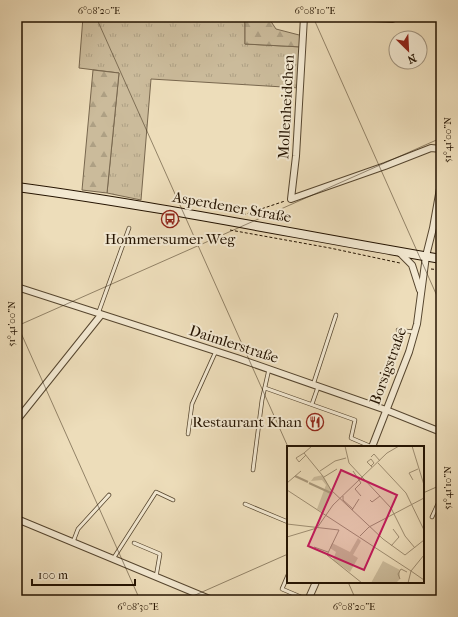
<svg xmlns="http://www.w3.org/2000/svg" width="458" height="617" font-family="'IM FELL French Canon',serif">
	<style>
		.grass { fill: url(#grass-tufts); stroke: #78674e }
		.forest { fill: url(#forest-firs); stroke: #78674e }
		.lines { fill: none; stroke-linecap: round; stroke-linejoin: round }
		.lane-casing { stroke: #56462f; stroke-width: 4.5 }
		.street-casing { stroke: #56462f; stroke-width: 8 }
		.secondary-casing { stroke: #241301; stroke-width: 10 }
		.path { stroke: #241301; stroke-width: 1; stroke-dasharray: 3 2; stroke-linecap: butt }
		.lane { stroke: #f3e9d2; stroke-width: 3 }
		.street { stroke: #f3e9d2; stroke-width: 6 }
		.secondary { stroke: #f3e9d2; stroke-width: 8 }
		.ticks { fill: none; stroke: #241301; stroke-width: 1; stroke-opacity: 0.45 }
		.labels { text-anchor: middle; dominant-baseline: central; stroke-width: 4; stroke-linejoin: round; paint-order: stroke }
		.street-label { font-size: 15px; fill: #241301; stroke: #f3e9d2 }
		.poi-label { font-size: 15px; fill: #241301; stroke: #f3e9d2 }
		.inset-river { fill: none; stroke: #a9987b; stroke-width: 2 }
		.inset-road { fill: none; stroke: #9d8c70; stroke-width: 1 }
		.view { fill: #c2185b; fill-opacity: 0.15; stroke: #c2185b; stroke-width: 2 }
		.inset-edge { fill: none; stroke: #241301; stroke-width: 2 }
		.neatline { fill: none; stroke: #241301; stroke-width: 1.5 }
		.ticks-label { font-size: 10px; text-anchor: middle; fill: #241301 }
	</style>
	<defs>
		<pattern id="grass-tufts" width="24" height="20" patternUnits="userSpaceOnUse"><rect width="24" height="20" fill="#cbbb9b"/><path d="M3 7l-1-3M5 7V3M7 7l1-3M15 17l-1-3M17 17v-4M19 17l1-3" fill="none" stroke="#aea084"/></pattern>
		<pattern id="forest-firs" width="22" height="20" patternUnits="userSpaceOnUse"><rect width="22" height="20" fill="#cbbb9b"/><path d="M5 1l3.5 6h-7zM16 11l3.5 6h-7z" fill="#aea084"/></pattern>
	</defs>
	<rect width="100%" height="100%" fill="#edddba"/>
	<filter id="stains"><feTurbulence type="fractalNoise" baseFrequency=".005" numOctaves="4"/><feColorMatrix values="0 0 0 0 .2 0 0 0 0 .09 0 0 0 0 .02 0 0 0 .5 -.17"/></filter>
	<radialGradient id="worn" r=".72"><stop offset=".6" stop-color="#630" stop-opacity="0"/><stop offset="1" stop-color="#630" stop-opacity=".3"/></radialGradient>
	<!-- grass -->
	<polygon class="grass" points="83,17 245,17 245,44 302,47 300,88 151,79 141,200 107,193 119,73 79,68"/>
	<!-- forest -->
	<g class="forest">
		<polygon points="245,17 268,17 276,29 303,36 302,47 245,44"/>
		<polygon points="93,70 119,73 107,193 82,190"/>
	</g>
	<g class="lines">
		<!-- lane casing -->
		<g class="lane-casing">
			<g id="lane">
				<polyline points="98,314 129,228"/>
				<polyline points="398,330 414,332"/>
				<polyline points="313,385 336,315"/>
				<polyline points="265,388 355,420 351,438 372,447"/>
				<polyline points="312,404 318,387"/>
				<polyline points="188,434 192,404 216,351"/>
				<polyline points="253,470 262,400 269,369"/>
				<polyline points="245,504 288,522"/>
				<polyline points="432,517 441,497"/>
				<polyline points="73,542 78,529 109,495"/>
				<polyline points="134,543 160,554 156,577"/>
				<polyline points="113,559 156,492 173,500"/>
				<polyline points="288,575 282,589 308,600"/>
			</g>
		</g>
		<!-- street casing -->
		<g class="street-casing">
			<g id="street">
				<polyline points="304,17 296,156 291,199 385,166 431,148 441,149"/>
				<polyline points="352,17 392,19 397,17"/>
				<polyline points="399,252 412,265 420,290"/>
				<polyline points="17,287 237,358 386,410 441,432"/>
				<polyline points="17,420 101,315"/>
				<polyline points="372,447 409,352 417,324 426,256 433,228 441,183"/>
				<polyline points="17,519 212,600"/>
				<polyline points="308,600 316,582"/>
			</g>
		</g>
		<!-- secondary casing -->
		<g class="secondary-casing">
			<path id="secondary" d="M17 187C159 206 300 235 441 259"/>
		</g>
		<!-- path -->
		<g class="path">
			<polyline points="243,215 285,201"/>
			<polyline points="167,219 180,221"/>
			<polyline points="230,230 330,248 400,263"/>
			<polyline points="431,269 441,270"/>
		</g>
		<!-- lane -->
		<use href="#lane" class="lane"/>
		<!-- street -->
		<use href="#street" class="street"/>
		<!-- secondary -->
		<use href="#secondary" class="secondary"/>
	</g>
	<!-- ticks -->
	<path class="ticks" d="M96 17 288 447M313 17 441 305M17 324 140 600M17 326 441 138M423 493 441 485M348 582 356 600M184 600 288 554"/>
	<!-- icons -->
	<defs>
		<g id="bus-ring" transform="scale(0.9)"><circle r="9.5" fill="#f3e9d2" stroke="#8f2418" stroke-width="1.5"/><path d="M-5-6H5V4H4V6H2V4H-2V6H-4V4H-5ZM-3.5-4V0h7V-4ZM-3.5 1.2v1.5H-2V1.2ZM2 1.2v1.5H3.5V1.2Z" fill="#8f2418"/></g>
		<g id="restaurant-ring" transform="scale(0.9)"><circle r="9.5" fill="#f3e9d2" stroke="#8f2418" stroke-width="1.5"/><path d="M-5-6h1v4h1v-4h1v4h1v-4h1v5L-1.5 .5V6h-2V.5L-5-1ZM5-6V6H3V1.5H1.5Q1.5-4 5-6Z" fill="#8f2418"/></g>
	</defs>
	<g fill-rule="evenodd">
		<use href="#bus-ring" x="170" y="219"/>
		<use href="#restaurant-ring" x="315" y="422"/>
	</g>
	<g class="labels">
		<!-- street labels -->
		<g class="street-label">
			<text transform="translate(286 107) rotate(-87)">Mollenheidchen</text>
			<text transform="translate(232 207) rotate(10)">Asperdener Straße</text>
			<text transform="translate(234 344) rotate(18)">Daimlerstraße</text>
			<text transform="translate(388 366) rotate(-70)">Borsigstraße</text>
		</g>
		<!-- poi labels -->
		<g class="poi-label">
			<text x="170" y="239">Hommersumer Weg</text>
			<text x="302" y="422" text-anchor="end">Restaurant Khan</text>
		</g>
	</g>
	<!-- overview -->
	<g transform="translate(287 446)">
		<rect width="137" height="137" fill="#edddba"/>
		<path d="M71 92 74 95 66 109 71 112 63 126 46 114 49 106 43 102 45 97 63 106Z" fill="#cbbb9b"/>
		<path d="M36 29 46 47 35 66 30 63 39 39 35 34 24 35 27 31Z" fill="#cbbb9b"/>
		<path d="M96 115 113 124V133L109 137H84Z" fill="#cbbb9b"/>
		<path class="inset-river" d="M8 30 21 36M22 37 44 47"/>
		<path class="inset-road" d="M25 0 17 7 35 29 44 44 96 93 118 109 137 94M58 0 62 17 104 62 118 90 128 102M125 0 137 39M17 7 9 12 12 16 19 9M84 11 87 8 93 15M91 17 119 47 137 84M84 20 87 17 84 13 80 16 85 21M33 25 48 15 59 12M66 25 74 37 68 43 74 50M37 31 50 23M126 34 122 27 131 23M0 37 14 25M0 44 124 125 121 137M56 50V54L66 63M83 54 85 56 93 50M65 64 72 53M0 78 52 84 40 109 75 137M82 81 137 52M73 90 82 81M0 91 30 82 46 59 100 7 112 0M104 100 112 91 106 83M27 101 41 106M137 109 124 125 137 134M113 133 111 128 114 123 120 126"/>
		<path class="view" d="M54 24 110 49 77 124 21 100Z"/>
		<rect width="137" height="137" class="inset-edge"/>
	</g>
	<!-- margin -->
	<rect width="458" height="617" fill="none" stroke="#edddba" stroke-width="44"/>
	<!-- north arrow -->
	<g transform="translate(408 50) rotate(156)"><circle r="19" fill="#f3e9d2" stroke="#a0937e"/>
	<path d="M0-3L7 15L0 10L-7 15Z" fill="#8f2418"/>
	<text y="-6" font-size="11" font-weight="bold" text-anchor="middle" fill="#241301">N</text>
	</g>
	<!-- scale -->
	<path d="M32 579v6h103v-6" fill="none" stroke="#241301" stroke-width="2"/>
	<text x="38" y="579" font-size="12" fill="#241301" stroke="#f3e9d2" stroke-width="3" paint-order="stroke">100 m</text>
	<rect x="22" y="22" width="414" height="573" class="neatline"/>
	<g class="ticks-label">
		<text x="99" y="14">6°08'20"E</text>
		<text x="315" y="14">6°08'10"E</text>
		<text transform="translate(447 140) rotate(-90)" y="4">51°41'00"N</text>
		<text transform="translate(11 324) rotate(-90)" y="4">51°41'00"N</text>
		<text transform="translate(447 488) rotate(-90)" y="4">51°41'10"N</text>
		<text x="138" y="610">6°08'30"E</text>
		<text x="354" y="610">6°08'20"E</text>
	</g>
	<rect width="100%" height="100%" filter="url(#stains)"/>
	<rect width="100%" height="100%" fill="url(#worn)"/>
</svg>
